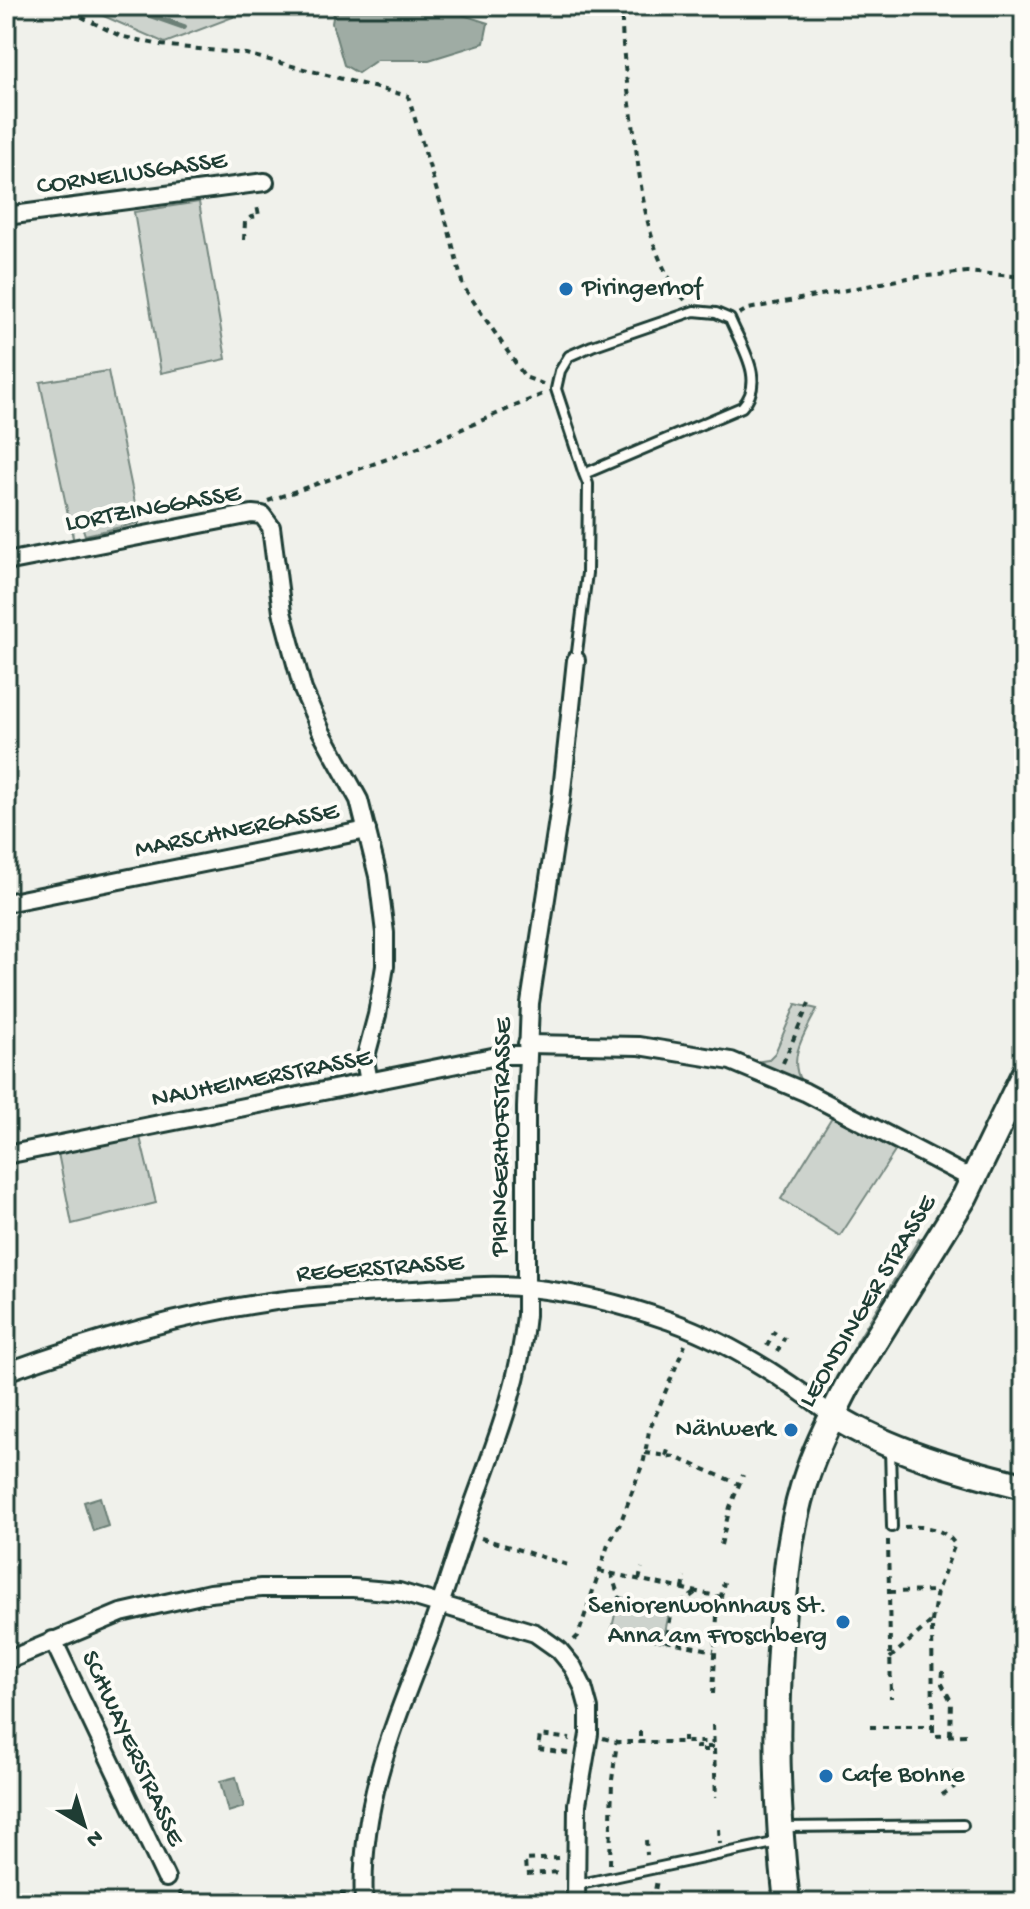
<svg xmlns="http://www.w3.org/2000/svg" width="1030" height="1909" font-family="'Gochi Hand',sans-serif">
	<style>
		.green { fill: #cdd3cd; stroke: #768880; stroke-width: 2 }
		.water { fill: #9faca4; stroke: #6c8077; stroke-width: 2 }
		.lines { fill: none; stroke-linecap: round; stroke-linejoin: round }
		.stream { stroke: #6c8077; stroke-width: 6 }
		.lane-casing { stroke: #1f3d34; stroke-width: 14 }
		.street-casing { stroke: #1f3d34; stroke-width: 22 }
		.secondary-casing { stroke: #1f3d34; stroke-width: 30 }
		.path { stroke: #1f3d34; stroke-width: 4; stroke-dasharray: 6 6; stroke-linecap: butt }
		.lane { stroke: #fdfcf7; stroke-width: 8 }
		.street { stroke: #fdfcf7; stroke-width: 16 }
		.secondary { stroke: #fdfcf7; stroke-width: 24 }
		.poi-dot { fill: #1f6fb2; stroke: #fdfcf7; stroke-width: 3 }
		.labels { text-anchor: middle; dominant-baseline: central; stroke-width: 8; stroke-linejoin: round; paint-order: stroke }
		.street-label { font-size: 26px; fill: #1f3d34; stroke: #fdfcf7 }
		.poi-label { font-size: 26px; fill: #1f3d34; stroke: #fdfcf7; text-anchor: start }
	</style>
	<rect width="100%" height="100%" fill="#f0f1eb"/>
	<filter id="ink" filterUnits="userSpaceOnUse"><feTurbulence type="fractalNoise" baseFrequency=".0125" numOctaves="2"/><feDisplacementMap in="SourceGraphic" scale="16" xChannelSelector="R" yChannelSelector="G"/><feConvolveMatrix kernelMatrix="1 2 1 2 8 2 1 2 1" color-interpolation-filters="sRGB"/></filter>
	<g filter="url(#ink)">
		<!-- green -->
		<g class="green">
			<polygon points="81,6 237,6 233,17 165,43"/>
			<polygon points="199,202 226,359 161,373 134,212"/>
			<polygon points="108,371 139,523 85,535 82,526 72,528 73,538 40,382"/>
			<path d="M796 1004 817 1009C806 1032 787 1057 801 1081L755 1062 768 1060 775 1053Z"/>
			<polygon points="832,1117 896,1150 840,1236 781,1199"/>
			<polygon points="140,1137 156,1203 72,1224 58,1153"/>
			<polygon points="919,1239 924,1243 861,1346 856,1343"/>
			<polygon points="619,1597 670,1608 663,1642 611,1632"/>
		</g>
		<!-- water -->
		<g class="water">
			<polygon points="335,6 459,6 463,15 488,23 484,43 429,60 377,60 358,73 344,65 332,23"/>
			<polygon points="100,1497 108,1526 93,1531 84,1502"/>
			<polygon points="236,1777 244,1807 228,1812 220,1781"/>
		</g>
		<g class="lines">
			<!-- stream -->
			<polyline class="stream" points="124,6 184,27"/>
			<!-- lane casing -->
			<g class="lane-casing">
				<g id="lane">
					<path d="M576 660 587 573 588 484 584 474 556 389 560 371 569 356 592 346 694 311 716 313 730 319C741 346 767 381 742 407L584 474"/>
					<polyline points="890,1448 892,1527"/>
					<polyline points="785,1827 963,1825"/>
					<polyline points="576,1885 778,1842"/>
				</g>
			</g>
			<!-- street casing -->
			<g class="street-casing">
				<g id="street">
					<polyline points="6,216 265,182"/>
					<polyline points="6,562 252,514 262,515 271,527 282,612 303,690 321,731 359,800 378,876 385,933 385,966 377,1015 365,1060 369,1082"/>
					<polyline points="6,903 367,830"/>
					<polyline points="527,1044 639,1046 731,1061 805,1092 974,1180"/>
					<polyline points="6,1155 502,1055 527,1055"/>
					<path d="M6 1372C91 1341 180 1315 269 1302 317 1295 365 1293 414 1290 452 1288 491 1283 529 1288 577 1293 625 1305 670 1321 729 1342 783 1377 832 1415"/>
					<polyline points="53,1640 166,1878"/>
					<polyline points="6,1661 121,1613 210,1593 261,1588 353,1588 399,1592 535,1633 559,1650 573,1667 583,1687 589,1709 589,1734 577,1804 576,1903"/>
					<path d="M364 1903C359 1806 393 1727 427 1640 444 1597 457 1551 472 1508 495 1444 520 1384 526 1315V1108L530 1003 561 800 576 660"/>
				</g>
			</g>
			<!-- secondary casing -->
			<g class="secondary-casing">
				<g id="secondary">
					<path d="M832 1415C890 1451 958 1470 1024 1486"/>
					<path d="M787 1903C776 1805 774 1708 783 1610 787 1564 792 1516 808 1472 819 1441 834 1412 849 1383L965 1196 1024 1074"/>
				</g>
			</g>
			<!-- path -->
			<g class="path">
				<polyline points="60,6 120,36 160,45 246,54 408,96 449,231 463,286 525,377 543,384"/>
				<path d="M622 6C621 46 627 84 633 124 641 182 644 254 685 300"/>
				<polyline points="244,240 245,222 251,217 259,216 257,205"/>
				<polyline points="739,314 748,309 908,278 967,272 1024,277"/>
				<polyline points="268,501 418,448 543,394"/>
				<polyline points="783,1063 809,1003"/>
				<polyline points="767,1346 775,1331"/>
				<polyline points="777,1352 785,1337"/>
				<polyline points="645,1453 675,1457 739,1484"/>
				<polyline points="666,1456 669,1447"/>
				<polyline points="481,1538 571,1566"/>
				<polyline points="888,1540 891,1698"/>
				<polyline points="721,1545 730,1507 743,1475"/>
				<polyline points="599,1571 721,1597"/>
				<polyline points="611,1573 620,1600"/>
				<polyline points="639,1580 642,1568"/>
				<polyline points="683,1589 685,1577"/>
				<polyline points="889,1592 937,1591"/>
				<polyline points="695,1593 672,1610 666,1641 714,1651"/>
				<polyline points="574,1640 578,1636 608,1545 620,1524 644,1460 649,1431 685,1345"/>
				<polyline points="890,1658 932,1621"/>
				<polyline points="943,1671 942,1684 951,1701 950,1736"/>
				<polyline points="713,1694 717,1616 724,1582"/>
				<polyline points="713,1725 716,1798"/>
				<path d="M870 1727H933L932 1621 937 1591 955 1544C943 1527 923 1526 904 1527"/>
				<polyline points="933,1727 933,1736 967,1735"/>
				<polyline points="640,1731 640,1742"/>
				<polyline points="603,1738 617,1742 713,1742"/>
				<polyline points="684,1742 684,1731"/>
				<polyline points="708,1750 697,1750 697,1747 713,1747"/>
				<polyline points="568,1753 538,1749 540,1735 570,1739"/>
				<polyline points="942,1795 954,1787 954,1767"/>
				<polyline points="719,1829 720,1844"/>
				<polyline points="646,1840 647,1855"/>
				<polyline points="558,1858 525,1860 526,1874 562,1872"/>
				<polyline points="610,1864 612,1780 617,1742"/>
				<polyline points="6,1881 23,1903"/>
				<polyline points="179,1891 185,1903"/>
				<polyline points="648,1898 655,1891 657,1880"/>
				<polyline points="197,1903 237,1893 349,1894"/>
			</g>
			<!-- lane -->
			<use href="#lane" class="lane"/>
			<!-- street -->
			<use href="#street" class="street"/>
			<!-- secondary -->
			<use href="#secondary" class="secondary"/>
		</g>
	</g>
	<!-- markers -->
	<g class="poi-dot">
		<circle cx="566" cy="289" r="8"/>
		<circle cx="791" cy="1430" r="8"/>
		<circle cx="843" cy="1622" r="8"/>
		<circle cx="826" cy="1776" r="8"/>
	</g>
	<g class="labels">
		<!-- street labels -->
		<g class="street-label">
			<text transform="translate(132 175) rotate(-8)">CORNELIUSGASSE</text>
			<text transform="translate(153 510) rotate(-10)">LORTZINGGASSE</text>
			<text transform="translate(237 832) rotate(-11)">MARSCHNERGASSE</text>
			<text transform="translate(262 1080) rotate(-11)">NAUHEIMERSTRASSE</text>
			<text transform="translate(503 1137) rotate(-89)">PIRINGERHOFSTRASSE</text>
			<text transform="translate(380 1270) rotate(-4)">REGERSTRASSE</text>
			<text transform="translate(869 1302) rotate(-59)">LEONDINGER STRASSE</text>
			<text transform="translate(131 1749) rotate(65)">SCHWAYERSTRASSE</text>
		</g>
		<!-- poi labels -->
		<g class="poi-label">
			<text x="582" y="289">Piringerhof</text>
			<text x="775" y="1430" text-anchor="end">Nähwerk</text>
			<text x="827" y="1607" text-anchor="end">Seniorenwohnhaus St.<tspan x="827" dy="30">Anna am Froschberg</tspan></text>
			<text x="842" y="1776">Cafe Bohne</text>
		</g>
	</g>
	<!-- margin -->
	<rect width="1030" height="1909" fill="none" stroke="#fdfcf7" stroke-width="32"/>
	<rect x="16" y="16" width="998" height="1877" fill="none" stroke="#1f3d34" stroke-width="3" filter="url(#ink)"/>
	<!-- north arrow -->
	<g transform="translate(84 1825) rotate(142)" stroke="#fdfcf7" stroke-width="6" paint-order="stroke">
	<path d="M0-6L14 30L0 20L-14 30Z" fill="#1f3d34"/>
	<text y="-12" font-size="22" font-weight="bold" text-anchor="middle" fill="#1f3d34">N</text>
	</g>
</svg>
